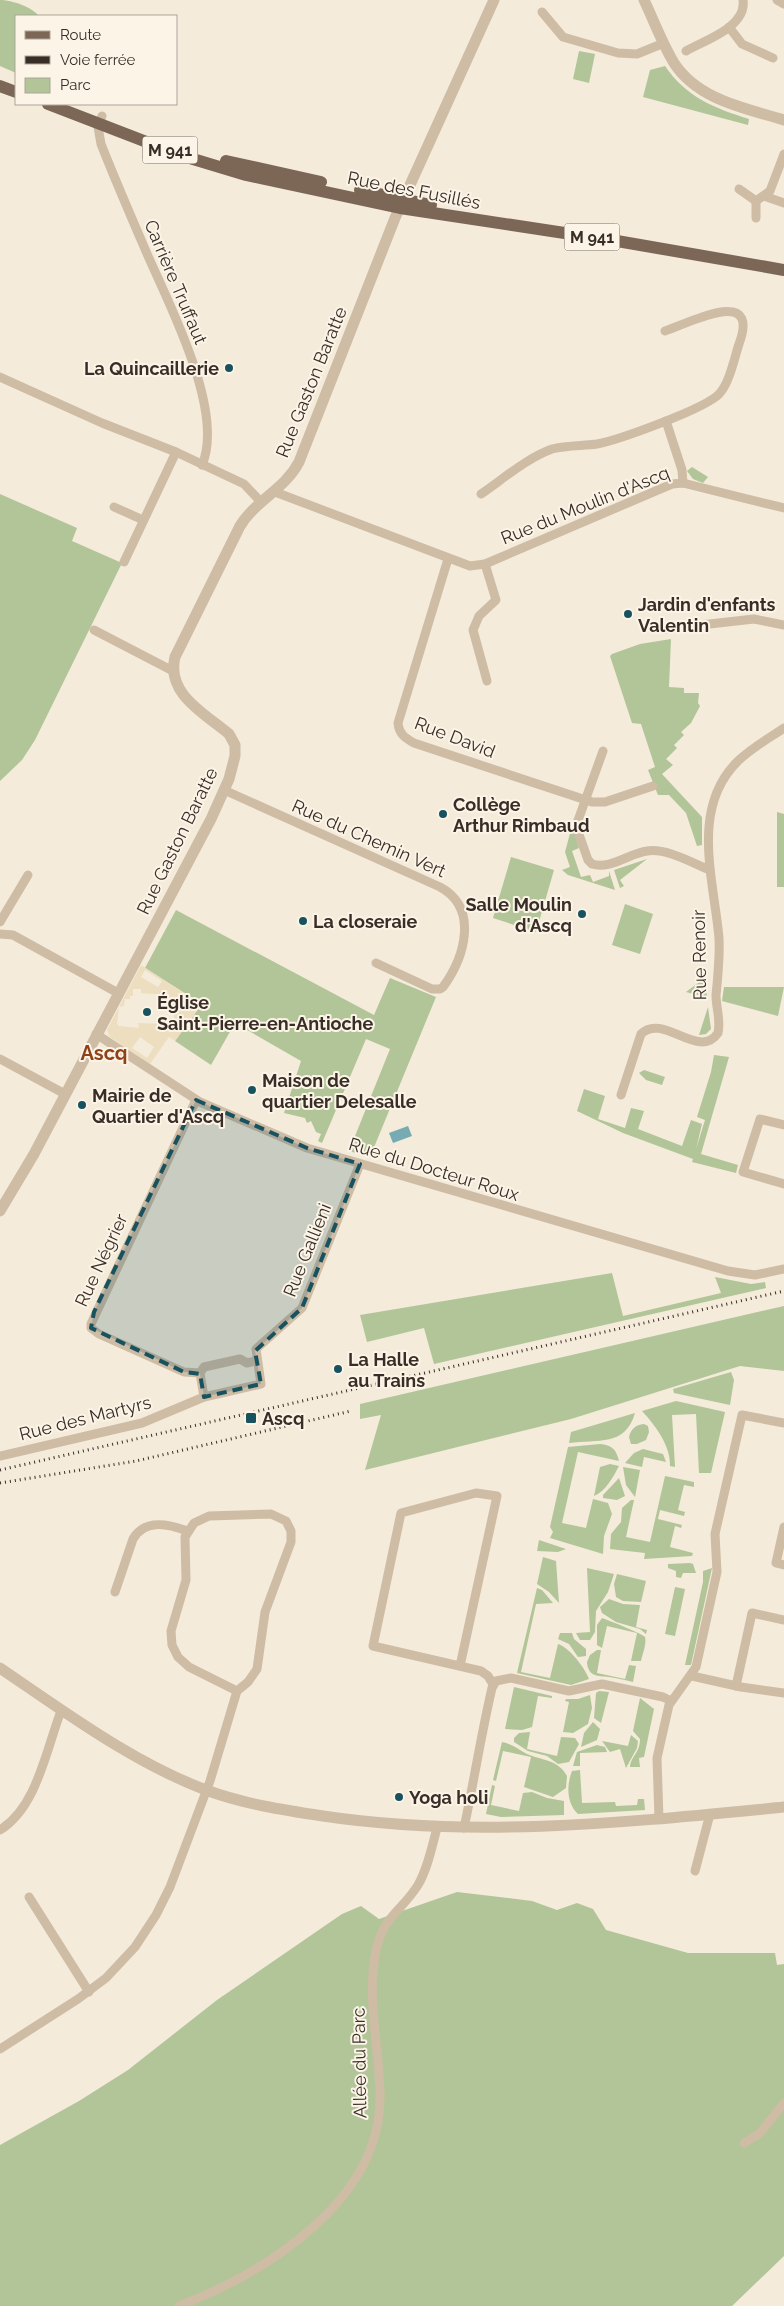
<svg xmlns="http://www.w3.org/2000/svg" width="784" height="2306" font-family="Raleway,sans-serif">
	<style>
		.green { fill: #b1c598 }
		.plaza { fill: #eedec0; fill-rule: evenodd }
		.water { fill: #76abb4 }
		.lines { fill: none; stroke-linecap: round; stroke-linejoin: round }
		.minor { stroke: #cebca5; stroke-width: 9 }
		.tertiary { stroke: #cebca5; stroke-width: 11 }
		.primary { stroke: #7c6756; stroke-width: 12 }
		.rail { stroke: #392e27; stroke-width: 3; stroke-dasharray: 1 4; stroke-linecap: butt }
		.marked { fill: #18525e; fill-opacity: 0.2; stroke: #18525e; stroke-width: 4; stroke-dasharray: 10 6; stroke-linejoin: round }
		.poi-dot { fill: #18525e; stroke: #fbf4e7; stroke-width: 2 }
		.labels { text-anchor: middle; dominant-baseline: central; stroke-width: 4; stroke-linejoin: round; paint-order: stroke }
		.shield { fill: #fbf4e7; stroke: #736961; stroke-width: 1 }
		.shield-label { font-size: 16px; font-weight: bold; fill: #392e27 }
		.street-label { font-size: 18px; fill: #392e27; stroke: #fbf4e7 }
		.poi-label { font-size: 18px; font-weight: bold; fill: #392e27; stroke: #fbf4e7; text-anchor: start }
		.quarter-label { font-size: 20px; font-weight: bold; fill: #904117; stroke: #fbf4e7 }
	</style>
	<rect width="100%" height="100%" fill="#f4ebda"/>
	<!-- green -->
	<g class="green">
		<path d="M0 0C12 0 32 7 39 16H16V73L0 66Z"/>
		<polygon points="579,51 595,54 589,83 573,79"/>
		<path d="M665 66C686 97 714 108 749 119L748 125 643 97 650 70Z"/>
		<polygon points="692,467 708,477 703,483 693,479 687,471"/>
		<polygon points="0,494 77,528 72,541 122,563 35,740 22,760 0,781"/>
		<polygon points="671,639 669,687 684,688 684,693 699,693 698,703 700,706 691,723 681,732 684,735 674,745 677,748 666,759 673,765 662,774 702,817 702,845 697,846 686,813 669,795 658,795 648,770 655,767 641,724 632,723 610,656 612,654 640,644"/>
		<polygon points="777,812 784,814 784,887 777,887"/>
		<polygon points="572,826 579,848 572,851 581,877 590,875 593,882 609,876 609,871 615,890 568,875 562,870 570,867 565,852"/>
		<polygon points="511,857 554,870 536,932 493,918"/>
		<polygon points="647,859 620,880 624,886 620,888 614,870"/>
		<polygon points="625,904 653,914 640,954 612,945"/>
		<polygon points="176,910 374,1015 390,978 436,997 370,1157 349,1151 390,1049 366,1039 322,1143 318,1141 321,1134 316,1132 311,1121 307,1123 305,1118 284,1113 301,1061 235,1023 211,1065 175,1041 202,1004 145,968"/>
		<polygon points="702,980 708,998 686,992"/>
		<polygon points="724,987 784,987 778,1016 722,1001"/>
		<polygon points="708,1007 711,1029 706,1034 699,1035"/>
		<polygon points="714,1055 729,1057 701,1154 738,1165 736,1173 692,1162 693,1159 623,1133 577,1111 584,1089 605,1096 598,1119 625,1128 631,1108 644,1111 638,1129 682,1146 691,1120 702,1124 696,1149 705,1120 697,1117 711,1072"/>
		<polygon points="644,1070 665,1077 662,1085 646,1080 639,1073"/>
		<polygon points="612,1273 623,1316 721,1293 715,1277 751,1284 765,1282 766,1288 434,1364 424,1328 367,1342 360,1315"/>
		<polygon points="784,1306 784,1371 740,1366 571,1419 365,1470 381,1415 360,1419 360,1404"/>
		<polygon points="731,1372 734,1380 730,1405 674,1393 673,1389"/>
		<path d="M676 1401 725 1412 711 1473H699L696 1414 672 1415 675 1467 670 1466C671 1446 655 1425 642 1411Z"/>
		<path d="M635 1413C625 1447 598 1439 569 1443L571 1432Z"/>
		<path d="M644 1424 648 1426 649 1432 646 1440 637 1444H631L629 1437C631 1429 635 1425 644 1424Z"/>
		<path d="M600 1444C612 1445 616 1449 619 1461L578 1452 562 1523 586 1528 593 1499 608 1503 612 1514 604 1536 603 1554 550 1538 553 1532 550 1527 568 1447Z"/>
		<polygon points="643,1449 663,1454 666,1462 644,1457 642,1467 625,1463 634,1453"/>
		<path d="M610 1464 619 1466C613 1477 606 1491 594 1496L600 1467Z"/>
		<polygon points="623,1467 640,1470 635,1497 626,1485"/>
		<polygon points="665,1476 694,1482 694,1487 684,1485 678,1510 685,1512 684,1516 660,1510 658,1519 682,1525 681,1528 675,1526 670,1547 693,1553 692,1556 644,1559 645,1553 610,1549 611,1534 621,1522 622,1508 631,1500 634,1500 626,1537 650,1542"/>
		<polygon points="619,1478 625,1496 617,1500 603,1498 603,1495"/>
		<polygon points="539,1540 566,1549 558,1552 537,1551"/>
		<polygon points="543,1557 556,1561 559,1603 549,1592 537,1584"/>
		<polygon points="690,1563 693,1564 696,1573 683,1573 681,1578 676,1577 676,1571 668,1568 668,1564"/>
		<polygon points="587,1568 614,1574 608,1592 596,1611 595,1632 590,1640 580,1640 576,1633 590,1632"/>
		<polygon points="712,1568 691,1665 685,1665 703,1582 703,1571"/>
		<polygon points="617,1574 646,1581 641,1602 623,1601 616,1597 614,1584"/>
		<polygon points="675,1587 685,1589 675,1636 665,1634"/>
		<path d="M537 1588 542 1590 553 1603 536 1604 521 1672 550 1678 558 1644C569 1647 585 1668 589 1679L571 1685 517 1673Z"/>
		<polygon points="609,1599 623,1604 640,1605 636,1627 647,1630 646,1634 640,1629 616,1622 602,1613 600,1607"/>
		<path d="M602 1618C608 1620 643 1634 645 1637 647 1644 642 1655 641 1661H631L637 1633 607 1626 602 1648 597 1645V1625Z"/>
		<polygon points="560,1633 572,1633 574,1639 586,1649 586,1656 578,1657 569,1644 558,1639"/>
		<path d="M597 1650H601L597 1673 625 1679 629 1665 636 1666 633 1682C625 1680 617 1678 609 1677 598 1676 588 1677 587 1662L590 1655Z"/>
		<polygon points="514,1687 552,1696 552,1698 538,1696 532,1727 522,1730 505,1729"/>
		<polygon points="599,1691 609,1692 601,1723 594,1718 596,1693"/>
		<polygon points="590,1695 592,1708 588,1724 573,1733 563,1732 569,1702 565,1701 566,1699 578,1699"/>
		<path d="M640 1698 654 1709 644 1757 639 1758 640 1767H630C631 1756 640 1753 640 1739L633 1731Z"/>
		<polygon points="593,1722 600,1729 597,1740 581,1747 584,1733"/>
		<polygon points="530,1732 527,1749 557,1756 561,1737 575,1738 579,1744 569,1762 558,1764 547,1756 528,1751 514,1742 514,1738 519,1733"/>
		<polygon points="631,1735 638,1741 637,1748 626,1768 620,1749 610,1752 602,1741 628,1746"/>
		<path d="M502 1742C512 1744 518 1749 527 1754 541 1760 559 1760 567 1776L566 1788 553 1797 524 1787 531 1757 503 1751 496 1781 493 1780Z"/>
		<polygon points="597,1745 605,1747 607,1752 580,1753 580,1766 573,1766 577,1752"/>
		<path d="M580 1770 582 1803 615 1802 616 1806 637 1805 638 1799H644L645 1810 578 1814C567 1804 566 1786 572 1771Z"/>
		<polygon points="492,1785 495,1786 491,1805 519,1811 523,1793 532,1792 547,1798 564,1801 564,1815 501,1817 486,1814"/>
		<polygon points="457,1892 532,1901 557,1910 577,1903 593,1909 606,1930 688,1953 775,1953 777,1965 784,1964 784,2256 732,2306 0,2306 0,2145 79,2101 128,2070 217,2000 342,1914 361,1906 379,1919"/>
	</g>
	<!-- plaza -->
	<path class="plaza" d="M141 965 190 997 187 1003 197 1010 175 1041 169 1037 150 1064 110 1037 107 1030ZM145 970 162 981 158 987 141 977ZM133 989H141V993L169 995V1007L174 1008V1018H169L168 1024 138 1023 139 1028 119 1026 117 1024 119 1007 124 1006 125 999H130V996H133ZM140 1037 154 1047 147 1058 132 1048Z"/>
	<!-- water -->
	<polygon class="water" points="408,1126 412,1136 393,1143 389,1133"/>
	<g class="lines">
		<!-- minor -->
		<g class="minor">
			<polyline points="777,0 784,4"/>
			<polyline points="542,12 563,37 618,53 637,54 664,43"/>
			<polyline points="729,27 742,44 773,58"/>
			<path d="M686 51C705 40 747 27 743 0"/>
			<path d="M102 116 98 127 101 144C116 182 132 219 148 256 170 306 225 412 202 465"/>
			<polyline points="739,189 756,201"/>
			<polyline points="764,196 784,203"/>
			<polyline points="756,218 756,201 770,191 784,154"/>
			<polyline points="0,377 102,423 176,452 244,484 261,502"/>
			<polyline points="666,421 682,470 683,483"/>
			<polyline points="275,492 470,566 485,564 672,484 683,483 784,508"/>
			<path d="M481 494C503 479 527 458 552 449 567 445 582 446 597 444 618 440 708 408 720 393 730 381 734 359 739 344 761 285 689 323 665 331"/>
			<polyline points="114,507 143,520"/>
			<path d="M448 559 398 723C399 734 405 738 414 743L592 802H605L653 786"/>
			<polyline points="124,562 176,452"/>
			<polyline points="485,564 496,600 479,616 473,630 487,681"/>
			<polyline points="665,629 754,619 784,625"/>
			<polyline points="94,630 173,671"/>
			<path d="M603 751 576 826 588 860 592 864C610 870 630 853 647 851 667 848 692 863 710 870"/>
			<path d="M224 790 440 887C479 908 465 957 443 987L440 989H432L376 963"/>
			<polyline points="0,922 28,875"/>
			<polyline points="0,934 13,935 118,993"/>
			<polyline points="96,1034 200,1102 307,1148 728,1271 755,1275 784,1269"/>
			<polyline points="0,1059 65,1094"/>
			<path d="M621 1095 641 1034C663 1012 699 1061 718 1033 721 1020 716 1008 716 995 718 976 720 957 719 938 714 880 690 809 737 762 751 748 768 739 784 728"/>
			<polyline points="196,1100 91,1324 91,1328 99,1334 184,1372 200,1373"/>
			<polyline points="784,1125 760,1119 743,1172 784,1184"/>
			<polyline points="204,1397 200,1373 204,1367 240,1359 247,1363 256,1361"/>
			<polyline points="0,1456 142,1423 204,1397 261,1384 256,1349 302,1308 360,1164"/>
			<polyline points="784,1527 776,1563 784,1565"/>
			<path d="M115 1592 133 1539C145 1518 169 1524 187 1531"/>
			<polyline points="460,1666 497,1496 476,1493 401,1513 373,1646 481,1671 488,1676 493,1684"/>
			<polyline points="692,1676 741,1687 784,1693"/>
			<polyline points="736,1686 752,1613 784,1620"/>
			<polyline points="659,1819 657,1758 669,1705 696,1667 717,1572 715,1534 742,1415 784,1423"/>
			<path d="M464 1828C474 1781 481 1735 492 1688L496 1681 511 1678 569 1691 602 1684 663 1697 671 1701"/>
			<path d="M0 1830C37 1807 46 1750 61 1711"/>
			<polyline points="695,1871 710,1814"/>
			<polyline points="29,1897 89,1992"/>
			<polyline points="0,2049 78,1999 106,1978 135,1947 156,1915 170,1887 210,1781 237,1691 248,1682 257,1669 265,1612 291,1542 291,1531 286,1521 271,1514 209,1516 194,1523 185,1537 186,1580 171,1631 172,1645 178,1657 189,1667 237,1691"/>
			<polyline points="744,2143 760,2133 784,2103"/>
			<path d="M179 2306C264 2273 380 2202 380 2098 380 2050 366 1998 376 1951 383 1916 402 1911 418 1885 428 1868 432 1846 437 1828"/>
		</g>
		<!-- tertiary -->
		<g class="tertiary">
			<path d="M644 0C654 21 662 43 674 63 698 100 745 108 784 120"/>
			<path d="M0 1211 34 1154 211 819 229 779 235 756V745L229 734C204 713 166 694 175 657L240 526C256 500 285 489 299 462L395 218 494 0"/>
			<path d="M0 1668C65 1712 132 1762 206 1790 244 1804 283 1810 323 1816 476 1839 630 1822 784 1807"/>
		</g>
		<!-- primary -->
		<g class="primary">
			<polyline points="0,86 16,92"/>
			<polyline points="48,104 183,156 246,175 400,208 617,241 784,270"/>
			<polyline points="226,161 321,182"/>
			<polyline points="360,190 431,205"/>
		</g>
		<!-- rail -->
		<g class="rail">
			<polyline points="0,1470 784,1291"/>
			<polyline points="0,1483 136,1461 351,1411"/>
		</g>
	</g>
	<!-- marked area -->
	<path class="marked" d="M196 1100 307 1148 360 1164 302 1308 255 1351 261 1384 204 1397 200 1374 184 1372 91 1328 94 1312Z"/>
	<!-- markers -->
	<g class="poi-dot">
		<circle cx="229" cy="368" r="5"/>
		<circle cx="628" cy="614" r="5"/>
		<circle cx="443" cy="814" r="5"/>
		<circle cx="582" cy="914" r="5"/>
		<circle cx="303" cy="921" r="5"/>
		<circle cx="147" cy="1012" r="5"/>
		<circle cx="252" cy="1090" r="5"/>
		<circle cx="82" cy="1105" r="5"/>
		<circle cx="338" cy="1369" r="5"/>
		<rect x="245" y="1412" width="12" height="12" rx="2.5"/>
		<circle cx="399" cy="1797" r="5"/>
	</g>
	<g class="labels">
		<!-- shield labels -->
		<g class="shield">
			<rect x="142.5" y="136.5" width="55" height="27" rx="4"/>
			<rect x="564.5" y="223.5" width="55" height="27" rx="4"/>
		</g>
		<g class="shield-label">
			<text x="170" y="150">M 941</text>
			<text x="592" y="237">M 941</text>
		</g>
		<!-- street labels -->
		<g class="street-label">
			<text transform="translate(414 190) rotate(11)">Rue des Fusillés</text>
			<text transform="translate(176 282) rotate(67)">Carrière Truffaut</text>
			<text transform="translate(311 382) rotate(-68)">Rue Gaston Baratte</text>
			<text transform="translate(585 505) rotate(-22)">Rue du Moulin d'Ascq</text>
			<text transform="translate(455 737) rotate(21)">Rue David</text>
			<text transform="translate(369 838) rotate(24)">Rue du Chemin Vert</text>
			<text transform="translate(177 841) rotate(-64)">Rue Gaston Baratte</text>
			<text transform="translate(699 955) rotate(-91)">Rue Renoir</text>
			<text transform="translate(434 1169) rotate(17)">Rue du Docteur Roux</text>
			<text transform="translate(307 1250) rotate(-68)">Rue Gallieni</text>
			<text transform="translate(101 1260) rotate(-65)">Rue Négrier</text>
			<text transform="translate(85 1418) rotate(-14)">Rue des Martyrs</text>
			<text transform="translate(359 2063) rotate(-91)">Allée du Parc</text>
		</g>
		<!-- poi labels -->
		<g class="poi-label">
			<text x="219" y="368" text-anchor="end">La Quincaillerie</text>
			<text x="638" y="604">Jardin d'enfants<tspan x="638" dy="21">Valentin</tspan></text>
			<text x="453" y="804">Collège<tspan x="453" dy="21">Arthur Rimbaud</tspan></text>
			<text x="572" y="904" text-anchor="end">Salle Moulin<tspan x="572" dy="21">d'Ascq</tspan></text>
			<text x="313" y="921">La closeraie</text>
			<text x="157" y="1002">Église<tspan x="157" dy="21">Saint-Pierre-en-Antioche</tspan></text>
			<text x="262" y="1080">Maison de<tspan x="262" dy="21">quartier Delesalle</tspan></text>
			<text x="92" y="1095">Mairie de<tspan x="92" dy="21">Quartier d'Ascq</tspan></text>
			<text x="348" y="1359">La Halle<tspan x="348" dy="21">au Trains</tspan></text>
			<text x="262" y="1418">Ascq</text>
			<text x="409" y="1797">Yoga holi</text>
		</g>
		<!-- quarter labels -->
		<g class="quarter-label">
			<text x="104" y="1053">Ascq</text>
		</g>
	</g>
	<!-- legend -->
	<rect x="15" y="15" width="162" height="90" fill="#fbf4e7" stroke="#ada59a"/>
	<rect x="25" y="31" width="25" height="8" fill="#7c6756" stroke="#ada59a"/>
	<text x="60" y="40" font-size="15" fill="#392e27">Route</text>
	<rect x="25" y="56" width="25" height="8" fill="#392e27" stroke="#ada59a"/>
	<text x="60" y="65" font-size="15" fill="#392e27">Voie ferrée</text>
	<rect x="25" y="78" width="25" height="15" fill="#b1c598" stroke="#ada59a"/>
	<text x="60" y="90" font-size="15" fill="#392e27">Parc</text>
</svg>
